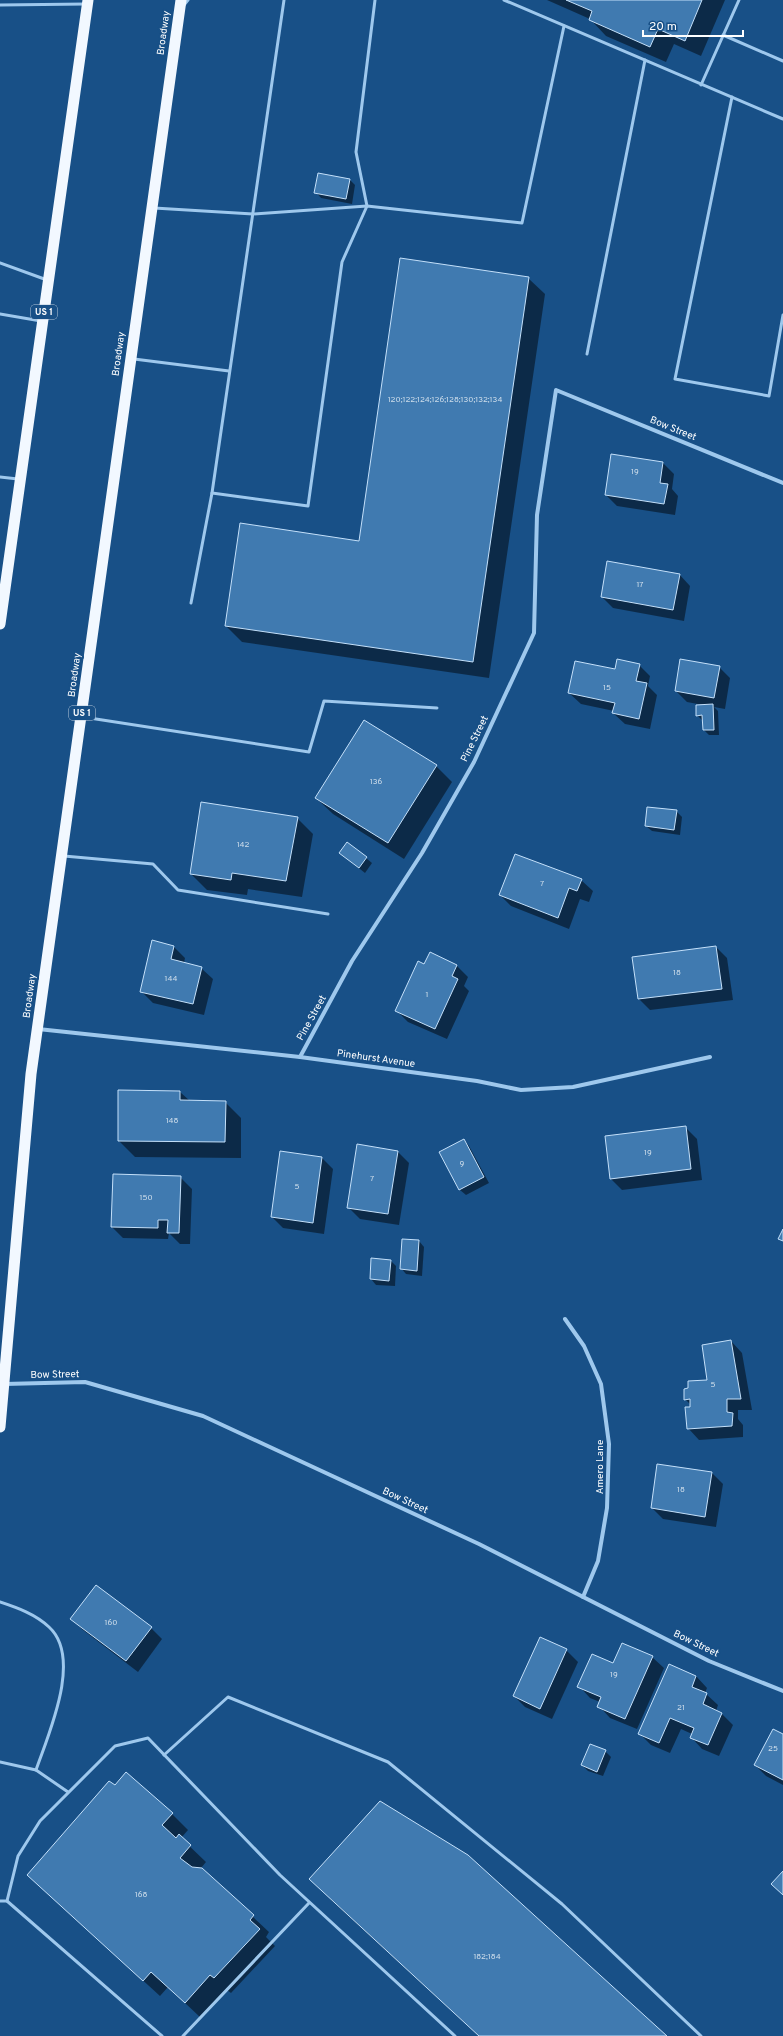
<svg xmlns="http://www.w3.org/2000/svg" width="783" height="2036" font-family="Overpass,sans-serif">
	<style>
		.shadow { fill: #0007 }
		.building { fill: #407ab0; stroke: #c4e0fa }
		.lines { fill: none; stroke-linecap: round; stroke-linejoin: round }
		.service { stroke: #9ec8ed; stroke-width: 3 }
		.minor { stroke: #9ec8ed; stroke-width: 4 }
		.trunk { stroke: #f2f8ff; stroke-width: 11 }
		.labels { text-anchor: middle; dominant-baseline: central; stroke-width: 4; stroke-linejoin: round; paint-order: stroke }
		.number-label { font-size: 8px; fill: #cfdeeb }
		.shield { fill: #185087; stroke: #bacadb; stroke-width: 1 }
		.shield-label { font-size: 9px; font-weight: bold; fill: #fff }
		.street-label { font-size: 10px; fill: #fff; stroke: #185087 }
	</style>
	<rect width="100%" height="100%" fill="#185087"/>
	<!-- shadow -->
	<g class="shadow">
		<polygon points="547,0 725,0 701,56 674,44 666,62 606,36 590,19"/>
		<polygon points="350,180 355,185 352,204 321,198 316,192"/>
		<polygon points="528,278 545,294 489,678 242,642 226,626 360,542"/>
		<polygon points="612,455 663,463 674,474 672,489 678,496 675,515 617,506 606,495"/>
		<polygon points="679,574 690,586 684,621 613,608 602,597"/>
		<polygon points="639,665 650,676 648,686 657,695 650,729 625,724 613,713 614,711 581,704 569,693 616,670"/>
		<polygon points="719,667 730,678 725,709 714,707 718,711 719,735 709,735 704,730 703,721 697,715 703,705 687,702 676,691"/>
		<polygon points="436,766 452,782 404,859 333,814 316,798"/>
		<polygon points="676,811 682,817 680,835 652,831 646,826"/>
		<polygon points="297,818 313,834 302,897 248,889 247,895 207,890 191,874"/>
		<polygon points="340,853 366,858 372,863 365,873"/>
		<polygon points="581,880 593,891 589,902 580,899 569,929 511,906 500,895"/>
		<polygon points="174,947 185,958 184,963 201,968 213,979 204,1015 153,1003 141,991"/>
		<polygon points="716,947 727,958 733,1000 650,1010 639,999"/>
		<polygon points="425,965 457,966 468,977 464,986 469,991 447,1039 408,1022 396,1010"/>
		<polygon points="180,1092 190,1101 225,1102 241,1118 241,1158 135,1157 119,1141"/>
		<polygon points="685,1127 697,1139 702,1180 622,1190 611,1179"/>
		<polygon points="464,1140 469,1146 489,1183 466,1195 460,1190 441,1152"/>
		<polygon points="397,1151 409,1163 399,1225 360,1219 348,1207"/>
		<polygon points="322,1158 333,1169 324,1234 283,1228 272,1217"/>
		<polygon points="180,1177 192,1189 190,1244 180,1244 169,1233 168,1239 123,1238 112,1227"/>
		<polygon points="419,1241 424,1247 422,1276 406,1274 401,1268"/>
		<polygon points="372,1260 391,1261 396,1266 395,1286 376,1285 371,1279"/>
		<polygon points="731,1341 742,1353 752,1410 738,1410 738,1419 743,1425 743,1437 699,1440 688,1428 691,1405 685,1399 708,1381"/>
		<polygon points="658,1465 712,1473 723,1484 716,1527 663,1519 652,1508"/>
		<polygon points="72,1619 151,1628 162,1639 138,1672 83,1630"/>
		<polygon points="566,1650 578,1662 552,1719 525,1707 514,1696"/>
		<polygon points="652,1657 664,1668 637,1729 610,1718 599,1706 600,1702 590,1698 579,1686 614,1665"/>
		<polygon points="696,1676 707,1688 705,1693 718,1705 716,1711 721,1713 733,1725 719,1756 702,1749 691,1737 692,1734 681,1729 670,1753 651,1745 639,1733"/>
		<polygon points="783,1735 783,1785 766,1776 755,1765"/>
		<polygon points="605,1751 611,1757 603,1776 588,1771 582,1765"/>
		<polygon points="115,1787 172,1814 188,1830 181,1838 206,1862 201,1868 269,1932 266,1937 275,1946 231,1993 227,1990 201,2018 168,1987 160,1996 45,1891"/>
		<polygon points="330,1899 666,2036 479,2036"/>
	</g>
	<!-- building -->
	<g class="building">
		<polygon points="566,0 702,0 685,41 658,29 650,47 589,20 592,11"/>
		<polygon points="318,173 350,179 346,199 314,193"/>
		<polygon points="400,258 529,277 473,662 225,626 240,523 359,541"/>
		<polygon points="611,454 663,462 660,483 668,484 664,504 605,495"/>
		<polygon points="607,561 680,574 673,610 601,597"/>
		<polygon points="617,659 640,664 636,681 647,683 639,719 612,713 615,703 568,693 575,661 615,669"/>
		<polygon points="680,659 720,666 714,698 675,691"/>
		<polygon points="713,704 714,730 703,730 702,715 696,716 696,705"/>
		<polygon points="364,720 437,765 388,843 315,798"/>
		<polygon points="201,802 298,817 286,881 232,873 231,880 190,874"/>
		<polygon points="647,807 677,810 674,830 645,826"/>
		<polygon points="347,842 367,857 359,868 339,853"/>
		<polygon points="515,854 582,879 577,891 569,888 558,918 499,895"/>
		<polygon points="152,940 174,946 171,959 202,967 193,1004 140,992"/>
		<polygon points="716,946 722,989 638,999 632,957"/>
		<polygon points="430,952 457,965 452,976 458,979 435,1029 395,1011 418,961 424,964"/>
		<polygon points="118,1090 180,1091 180,1100 226,1101 225,1142 118,1141"/>
		<polygon points="686,1126 691,1169 610,1179 605,1136"/>
		<polygon points="464,1139 484,1177 459,1190 439,1152"/>
		<polygon points="357,1144 398,1151 388,1214 347,1208"/>
		<polygon points="280,1151 322,1157 313,1223 271,1217"/>
		<polygon points="113,1174 181,1176 179,1233 167,1233 168,1220 158,1220 158,1228 111,1227"/>
		<polygon points="783,1229 783,1241 778,1239"/>
		<polygon points="402,1239 419,1240 417,1271 400,1269"/>
		<polygon points="371,1258 391,1260 389,1281 370,1279"/>
		<polygon points="731,1340 741,1399 727,1399 727,1412 733,1413 732,1426 687,1429 685,1407 690,1407 690,1399 684,1400 684,1389 688,1388 688,1381 707,1380 702,1345"/>
		<polygon points="657,1464 712,1472 705,1517 651,1508"/>
		<polygon points="96,1585 152,1627 126,1661 70,1619"/>
		<polygon points="540,1637 567,1649 540,1709 513,1696"/>
		<polygon points="622,1643 653,1656 625,1719 597,1707 601,1697 577,1687 592,1654 613,1663"/>
		<polygon points="669,1664 696,1676 692,1687 707,1693 703,1704 722,1713 708,1745 690,1738 694,1728 670,1718 659,1743 638,1734"/>
		<polygon points="773,1729 783,1734 783,1780 754,1765"/>
		<polygon points="590,1744 606,1750 597,1772 581,1765"/>
		<polygon points="126,1772 173,1813 162,1825 176,1838 179,1834 191,1845 180,1858 192,1867 202,1868 254,1915 250,1920 260,1929 214,1978 210,1975 185,2003 151,1972 143,1981 27,1875 109,1781 115,1785"/>
		<polygon points="380,1801 468,1855 667,2036 479,2036 309,1879"/>
		<polygon points="783,1871 783,1895 771,1884"/>
	</g>
	<g class="lines">
		<!-- service -->
		<g class="service">
			<polyline points="504,0 783,119"/>
			<polyline points="0,5 86,4"/>
			<polyline points="184,5 188,0"/>
			<polyline points="723,35 783,61"/>
			<polyline points="701,85 739,0"/>
			<polyline points="732,97 675,379 769,396 783,315"/>
			<polyline points="154,208 253,214 367,206 522,223 564,26"/>
			<polyline points="0,263 47,280"/>
			<polyline points="0,314 41,321"/>
			<polyline points="587,354 645,60"/>
			<polyline points="134,359 229,371"/>
			<polyline points="0,477 18,479"/>
			<polyline points="212,493 284,0"/>
			<polyline points="191,603 212,493 308,506 342,262 367,206 356,152 375,0"/>
			<polyline points="83,717 309,752 324,701 437,708"/>
			<polyline points="64,856 153,864 178,890 328,914"/>
			<path d="M0 1602C18 1608 35 1614 49 1627 83 1658 48 1735 36 1770"/>
			<polyline points="164,1755 228,1697 388,1762 562,1904 701,2036"/>
			<polyline points="0,1762 36,1770 68,1792"/>
			<polyline points="0,1901 7,1901 18,1856 40,1821 115,1746 148,1738 280,1875 455,2036"/>
			<polyline points="7,1901 162,2036"/>
			<polyline points="183,2036 309,1903"/>
		</g>
		<!-- minor -->
		<g class="minor">
			<polyline points="38,1029 300,1057 477,1081 521,1090 573,1087 710,1057"/>
			<polyline points="300,1057 352,961 422,853 474,762 534,633 537,515 556,390 783,483"/>
			<polyline points="565,1319 584,1346 601,1384 609,1444 607,1508 598,1561 583,1597"/>
			<polyline points="4,1384 85,1382 203,1416 479,1544 709,1661 783,1691"/>
		</g>
		<!-- trunk -->
		<g class="trunk">
			<polyline points="0,624 88,0"/>
			<polyline points="0,1427 31,1074 181,0"/>
		</g>
	</g>
	<g class="labels">
		<!-- number labels -->
		<g class="number-label">
			<text x="445" y="400">120;122;124;126;128;130;132;134</text>
			<text x="635" y="472">19</text>
			<text x="640" y="585">17</text>
			<text x="607" y="688">15</text>
			<text x="376" y="782">136</text>
			<text x="243" y="845">142</text>
			<text x="542" y="884">7</text>
			<text x="677" y="973">18</text>
			<text x="171" y="979">144</text>
			<text x="427" y="995">1</text>
			<text x="172" y="1121">148</text>
			<text x="648" y="1153">19</text>
			<text x="462" y="1164">9</text>
			<text x="372" y="1179">7</text>
			<text x="297" y="1187">5</text>
			<text x="146" y="1198">150</text>
			<text x="713" y="1385">5</text>
			<text x="681" y="1490">18</text>
			<text x="111" y="1623">160</text>
			<text x="614" y="1675">19</text>
			<text x="681" y="1708">21</text>
			<text x="773" y="1749">25</text>
			<text x="141" y="1895">168</text>
			<text x="487" y="1957">182;184</text>
		</g>
		<!-- shield labels -->
		<g class="shield">
			<rect x="31" y="305" width="26" height="14" rx="3"/>
			<rect x="69" y="706" width="26" height="14" rx="3"/>
		</g>
		<g class="shield-label">
			<text x="44" y="312">US 1</text>
			<text x="82" y="713">US 1</text>
		</g>
		<!-- street labels -->
		<g class="street-label">
			<text transform="translate(164 33) rotate(-82)">Broadway</text>
			<text transform="translate(119 354) rotate(-82)">Broadway</text>
			<text transform="translate(673 429) rotate(22)">Bow Street</text>
			<text transform="translate(75 675) rotate(-82)">Broadway</text>
			<text transform="translate(475 739) rotate(-64)">Pine Street</text>
			<text transform="translate(30 996) rotate(-82)">Broadway</text>
			<text transform="translate(312 1018) rotate(-61)">Pine Street</text>
			<text transform="translate(376 1059) rotate(8)">Pinehurst Avenue</text>
			<text transform="translate(55 1375) rotate(-1)">Bow Street</text>
			<text transform="translate(600 1467) rotate(-90)">Amero Lane</text>
			<text transform="translate(405 1501) rotate(25)">Bow Street</text>
			<text transform="translate(696 1644) rotate(26)">Bow Street</text>
		</g>
	</g>
	<!-- scale -->
	<path d="M643 30v6h100v-6" fill="none" stroke="#ffffff" stroke-width="2"/>
	<text x="649" y="30" font-size="12" fill="#ffffff" stroke="#185087" stroke-width="3" paint-order="stroke">20 m</text>
</svg>
